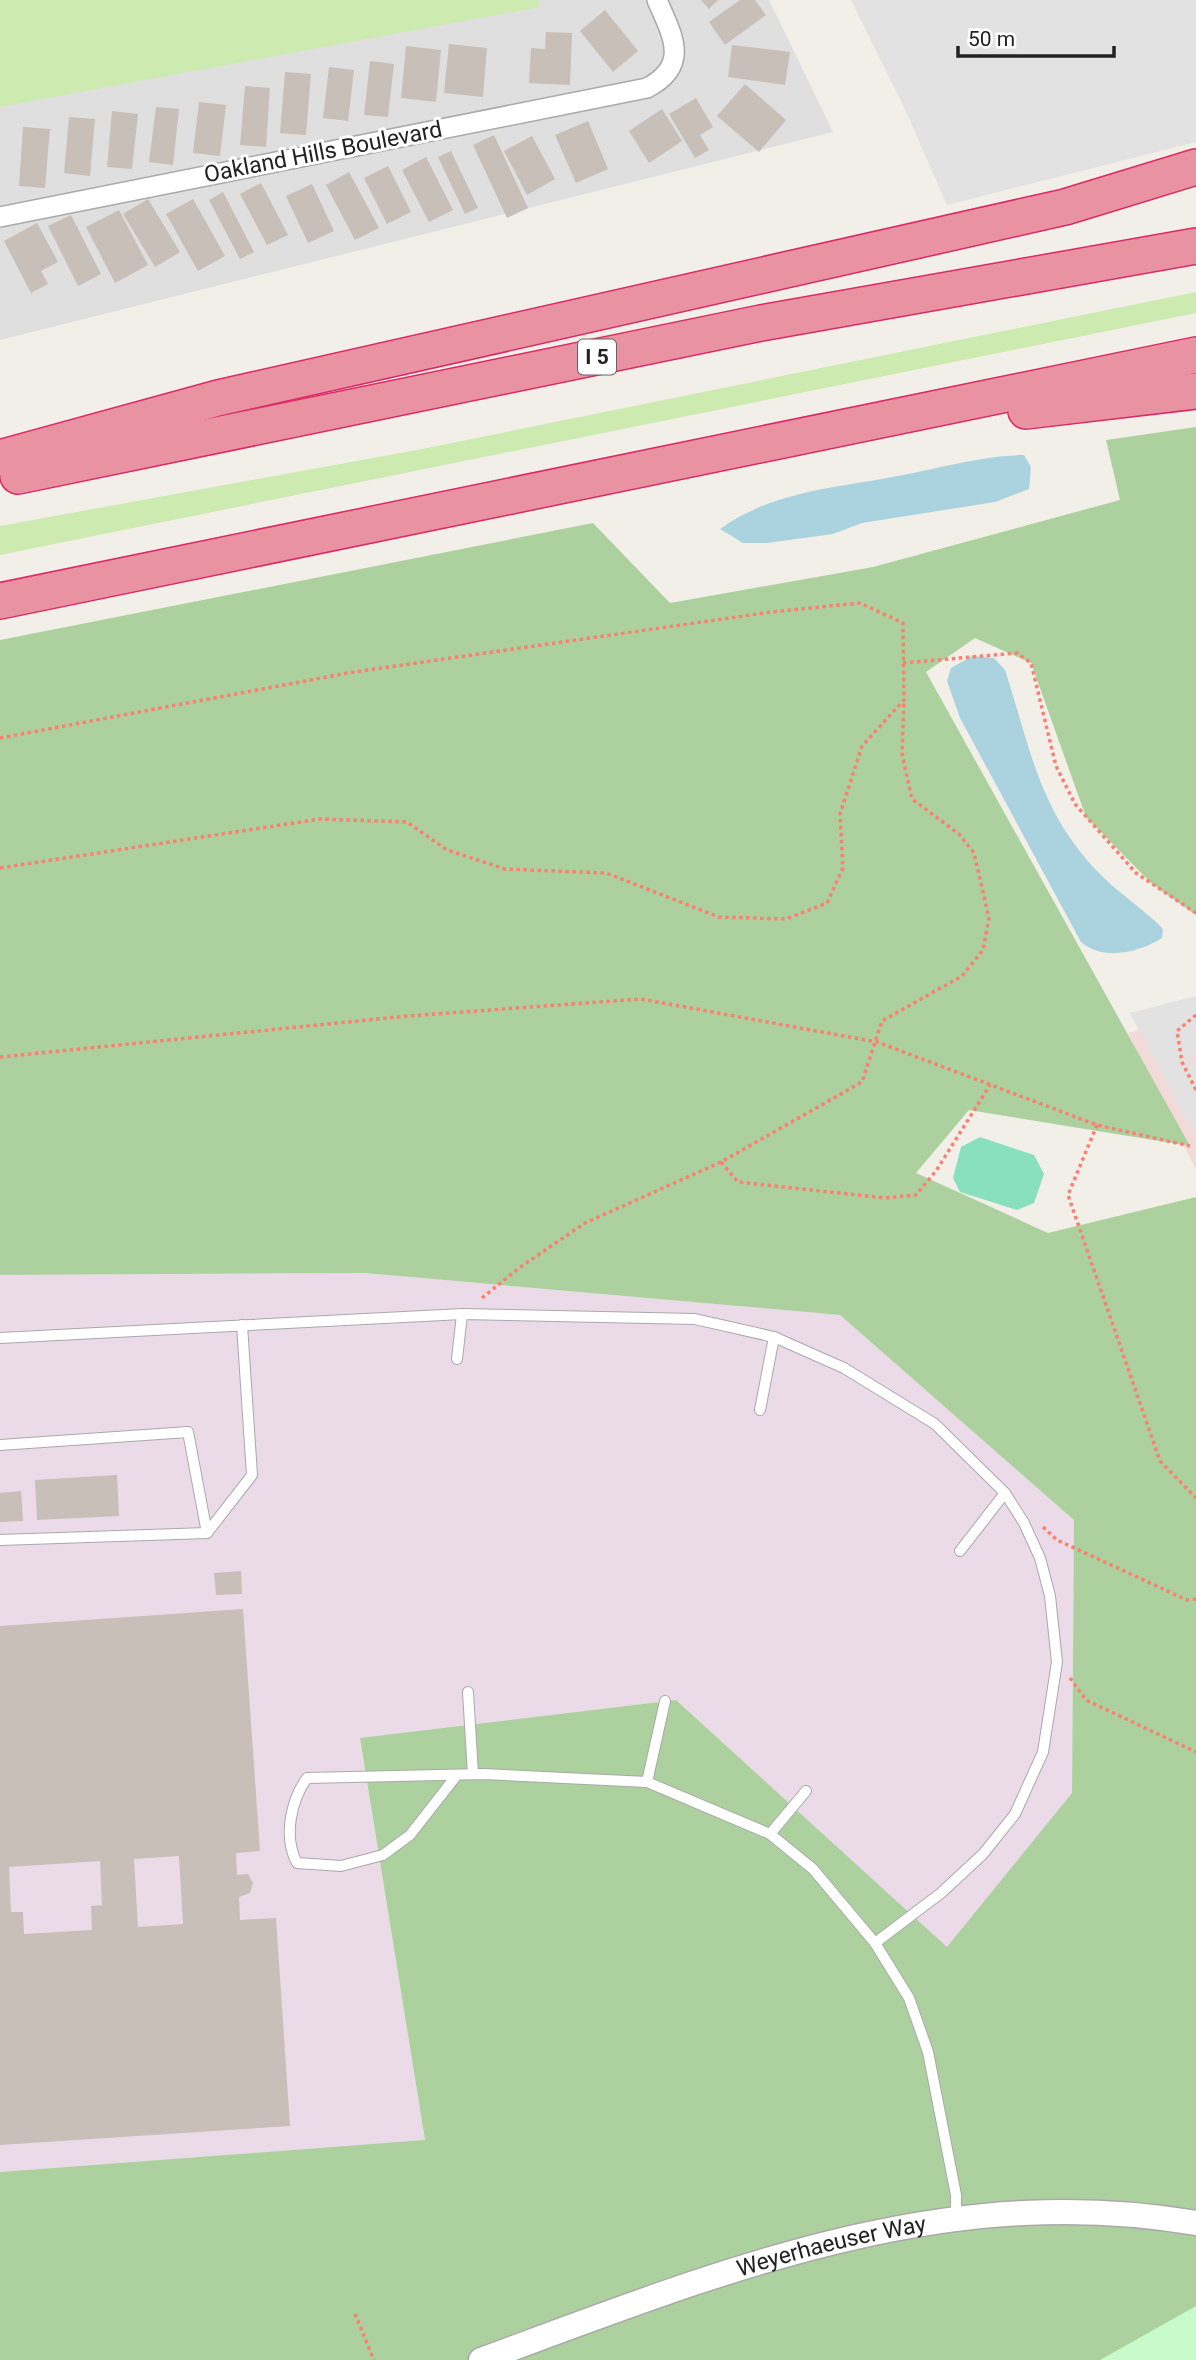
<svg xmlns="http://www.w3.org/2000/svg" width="1196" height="2360" font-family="Roboto,sans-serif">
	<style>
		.residential { fill: #e0dfdf }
		.commercial { fill: #f2dad9 }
		.industrial { fill: #ebdbe8 }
		.grass { fill: #cdebb0 }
		.forest { fill: #add19e }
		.park { fill: #c8facc }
		.pitch { fill: #88e0be }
		.parking { fill: #e2e2e2 }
		.water { fill: #aad3df }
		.building { fill: #c7bfb8; fill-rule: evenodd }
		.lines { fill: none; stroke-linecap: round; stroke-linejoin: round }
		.service-casing { stroke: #a9a9a9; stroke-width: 12 }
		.minor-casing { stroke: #a9a9a9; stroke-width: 22 }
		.tertiary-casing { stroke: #a9a9a9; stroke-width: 27 }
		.motorway-casing { stroke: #dc2a67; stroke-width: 38 }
		.path { stroke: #fa8072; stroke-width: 3.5; stroke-dasharray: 3.5 3.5; stroke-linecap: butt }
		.service { stroke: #fff; stroke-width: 10 }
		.minor { stroke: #fff; stroke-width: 19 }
		.tertiary { stroke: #fff; stroke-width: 24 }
		.motorway { stroke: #e892a2; stroke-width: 35 }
		.labels { text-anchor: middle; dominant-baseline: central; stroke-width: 6; stroke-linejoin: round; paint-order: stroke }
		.shield { fill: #fff; stroke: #646464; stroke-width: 2 }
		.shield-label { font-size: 21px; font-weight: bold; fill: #222 }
		.street-label { font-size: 23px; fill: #222; stroke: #fff }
	</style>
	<rect width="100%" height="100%" fill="#f2efe9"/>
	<!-- residential -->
	<polygon class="residential" points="0,0 769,0 833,132 0,340"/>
	<!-- commercial -->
	<polygon class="commercial" points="1196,1015 1196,1170 1128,1033"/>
	<!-- industrial -->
	<polygon class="industrial" points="365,1273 840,1315 1074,1520 1072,1793 947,1948 676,1700 360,1739 425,2141 0,2172 0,1275"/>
	<!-- grass -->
	<g class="grass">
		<polygon points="0,0 538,0 540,7 0,107"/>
		<polygon points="1196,292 1196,313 0,555 0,526 422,449"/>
	</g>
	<!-- forest -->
	<polygon class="forest" points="1196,427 1196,915 1152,884 1086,817 1031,663 975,638 926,672 1190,1146 969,1110 916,1173 1048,1233 1196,1197 1196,2360 0,2360 0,2172 425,2140 360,1738 676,1700 947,1947 1072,1793 1074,1520 840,1315 365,1273 0,1275 0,640 593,523 670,603 873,567 1120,500 1106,440"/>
	<!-- park -->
	<polygon class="park" points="1196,2306 1196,2360 1100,2360"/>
	<!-- pitch -->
	<polygon class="pitch" points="980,1137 1034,1155 1044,1174 1034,1203 1017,1210 960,1192 953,1178 961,1147"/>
	<!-- parking -->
	<g class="parking">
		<polygon points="851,0 1196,0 1196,142 947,205 905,109"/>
		<polygon points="1196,996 1196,1054 1189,1056 1196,1072 1196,1137 1130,1013"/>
	</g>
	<!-- water -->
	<g class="water">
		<path d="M1024 455 1031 467 1029 489 995 502 862 523 833 534 767 543H743L720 529C773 491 835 488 898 476 942 468 978 456 1024 455Z"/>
		<path d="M972 656 994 658 1005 670C1031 750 1039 813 1102 876 1121 895 1145 910 1163 929L1162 938C1138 953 1103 961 1081 942L960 718 947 681 951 668Z"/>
	</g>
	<!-- building -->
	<g class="building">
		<polygon points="701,0 718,0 709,9"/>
		<polygon points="740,0 755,0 766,15 725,45 709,22"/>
		<polygon points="605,10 638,51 613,72 580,31"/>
		<polygon points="546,32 572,33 570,85 529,83 531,48 545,49"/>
		<polygon points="449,44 487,48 483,97 444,93"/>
		<polygon points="732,45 790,52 785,85 728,77"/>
		<polygon points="406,46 441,50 436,102 401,98"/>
		<polygon points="370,61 394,64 388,117 364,115"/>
		<polygon points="329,67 354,70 348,121 323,118"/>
		<polygon points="285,72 311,74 306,135 280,133"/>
		<polygon points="745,84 786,120 759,152 717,116"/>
		<polygon points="245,86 270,88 266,147 240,145"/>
		<polygon points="696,98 713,127 700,135 709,150 695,158 669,114"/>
		<polygon points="199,102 226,105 220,156 193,153"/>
		<polygon points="156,107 179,109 173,165 149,162"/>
		<polygon points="662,109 682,141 649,163 629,131"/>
		<polygon points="112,111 138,114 132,169 107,167"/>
		<polygon points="69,117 95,119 90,176 64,173"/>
		<polygon points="588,121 608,169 576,183 555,135"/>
		<polygon points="23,127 50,129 45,188 19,186"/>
		<polygon points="494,135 528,208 507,218 473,145"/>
		<polygon points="532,136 555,179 527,195 504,151"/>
		<polygon points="451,151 478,208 465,214 438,157"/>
		<polygon points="426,157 453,210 429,222 402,170"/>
		<polygon points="388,166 411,212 387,224 364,178"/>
		<polygon points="349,172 379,228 355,240 326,185"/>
		<polygon points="261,183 288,235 267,245 240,194"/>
		<polygon points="312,184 334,231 308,243 286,196"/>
		<polygon points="223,192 254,252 240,259 209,200"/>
		<polygon points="148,199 180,252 155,267 123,214"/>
		<polygon points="193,199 225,256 198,271 166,214"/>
		<polygon points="119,210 148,265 115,283 86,227"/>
		<polygon points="71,215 101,274 78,286 48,226"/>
		<polygon points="37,223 58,262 41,271 48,284 31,293 4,241"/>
		<polygon points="117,1475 119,1516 37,1520 35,1480"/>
		<polygon points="21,1491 23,1521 0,1522 0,1493"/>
		<polygon points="241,1571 242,1594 216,1595 214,1573"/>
		<path d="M243 1609 260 1851 236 1853 237 1875 248 1874 253 1883 250 1893 239 1897 240 1920 276 1918 290 2126 0 2145V1626ZM179 1856 183 1924 138 1927 134 1859ZM100 1861 102 1905 91 1906 92 1930 24 1934 23 1912H11L9 1867Z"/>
	</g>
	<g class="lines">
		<!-- service casing -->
		<g class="service-casing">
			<g id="service">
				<polyline points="0,1338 462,1314 695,1319 774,1337 844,1368 935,1424 1005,1493 1024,1523 1040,1558 1050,1596 1057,1662 1043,1752 1015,1814 983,1854 941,1893 875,1943 909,1998 928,2052 956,2195 956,2217"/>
				<polyline points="457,1359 462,1314"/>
				<polyline points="760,1410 774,1337"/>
				<polyline points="0,1445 188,1432 207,1533"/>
				<polyline points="0,1540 207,1533 252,1475 242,1325"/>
				<polyline points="960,1551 1005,1493"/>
				<polyline points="468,1692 473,1774"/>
				<path d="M457 1775 410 1835 383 1855 341 1866 297 1863C283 1837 291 1800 307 1778L483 1774 647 1782 770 1834 813 1869 875 1943"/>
				<polyline points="647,1782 665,1701"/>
				<polyline points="770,1834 806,1791"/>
			</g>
		</g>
		<!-- minor casing -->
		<g class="minor-casing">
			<path id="minor" d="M0 217 647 88C691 65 672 35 657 0"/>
		</g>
		<!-- tertiary casing -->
		<g class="tertiary-casing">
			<g id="tertiary">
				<path id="s1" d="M481 2360C715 2274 942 2179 1196 2223"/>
			</g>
		</g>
		<!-- motorway casing -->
		<g class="motorway-casing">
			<g id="motorway">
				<polyline points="1026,411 1196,391"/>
				<polyline points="0,458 218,398 1065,207 1196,167"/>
				<polyline points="18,476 761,323 1196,246"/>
				<polyline points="0,601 1196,355"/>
			</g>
		</g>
		<!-- path -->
		<g class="path">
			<polyline points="903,663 1017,653 1031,663 1056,766 1075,804 1136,873 1196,913"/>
			<polyline points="0,738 348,673 771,612 860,603 903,623 904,700 862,746 840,814 843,868 827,903 786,919 719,917 606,873 505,869 447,850 407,822 320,819 0,868"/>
			<polyline points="1196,1015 1177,1031 1182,1062 1196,1090"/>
			<polyline points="0,1057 407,1016 641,999 877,1042 1097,1125 1190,1146"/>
			<polyline points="1097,1125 1068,1195 1160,1461 1196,1498"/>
			<polyline points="721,1162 738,1182 885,1198 916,1195 936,1171 990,1085"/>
			<polyline points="482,1298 519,1268 585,1223 721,1162 862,1082 882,1021 962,976 983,950 989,918 974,853 959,834 912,799 902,754 904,702"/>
			<polyline points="1043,1527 1057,1540 1187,1600 1196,1599"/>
			<polyline points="1070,1678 1086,1700 1196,1752"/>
			<polyline points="355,2314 374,2360"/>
		</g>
		<!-- service -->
		<use href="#service" class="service"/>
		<!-- minor -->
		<use href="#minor" class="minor"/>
		<!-- tertiary -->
		<use href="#tertiary" class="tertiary"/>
		<!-- motorway -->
		<use href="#motorway" class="motorway"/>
	</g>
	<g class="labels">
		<!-- shield labels -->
		<rect class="shield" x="578" y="339.5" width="38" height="35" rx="5"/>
		<g class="shield-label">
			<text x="597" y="357">I 5</text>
		</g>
		<!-- street labels -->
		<g class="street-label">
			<text transform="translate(323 152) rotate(-11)">Oakland Hills Boulevard</text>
			<text stroke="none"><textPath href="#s1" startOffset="369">Weyerhaeuser Way</textPath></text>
		</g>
	</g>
	<!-- scale -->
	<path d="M958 46v10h156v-10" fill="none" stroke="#222222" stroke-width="3.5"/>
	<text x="968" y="46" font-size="21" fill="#222222" stroke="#ffffff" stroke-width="5" paint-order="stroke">50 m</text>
</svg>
